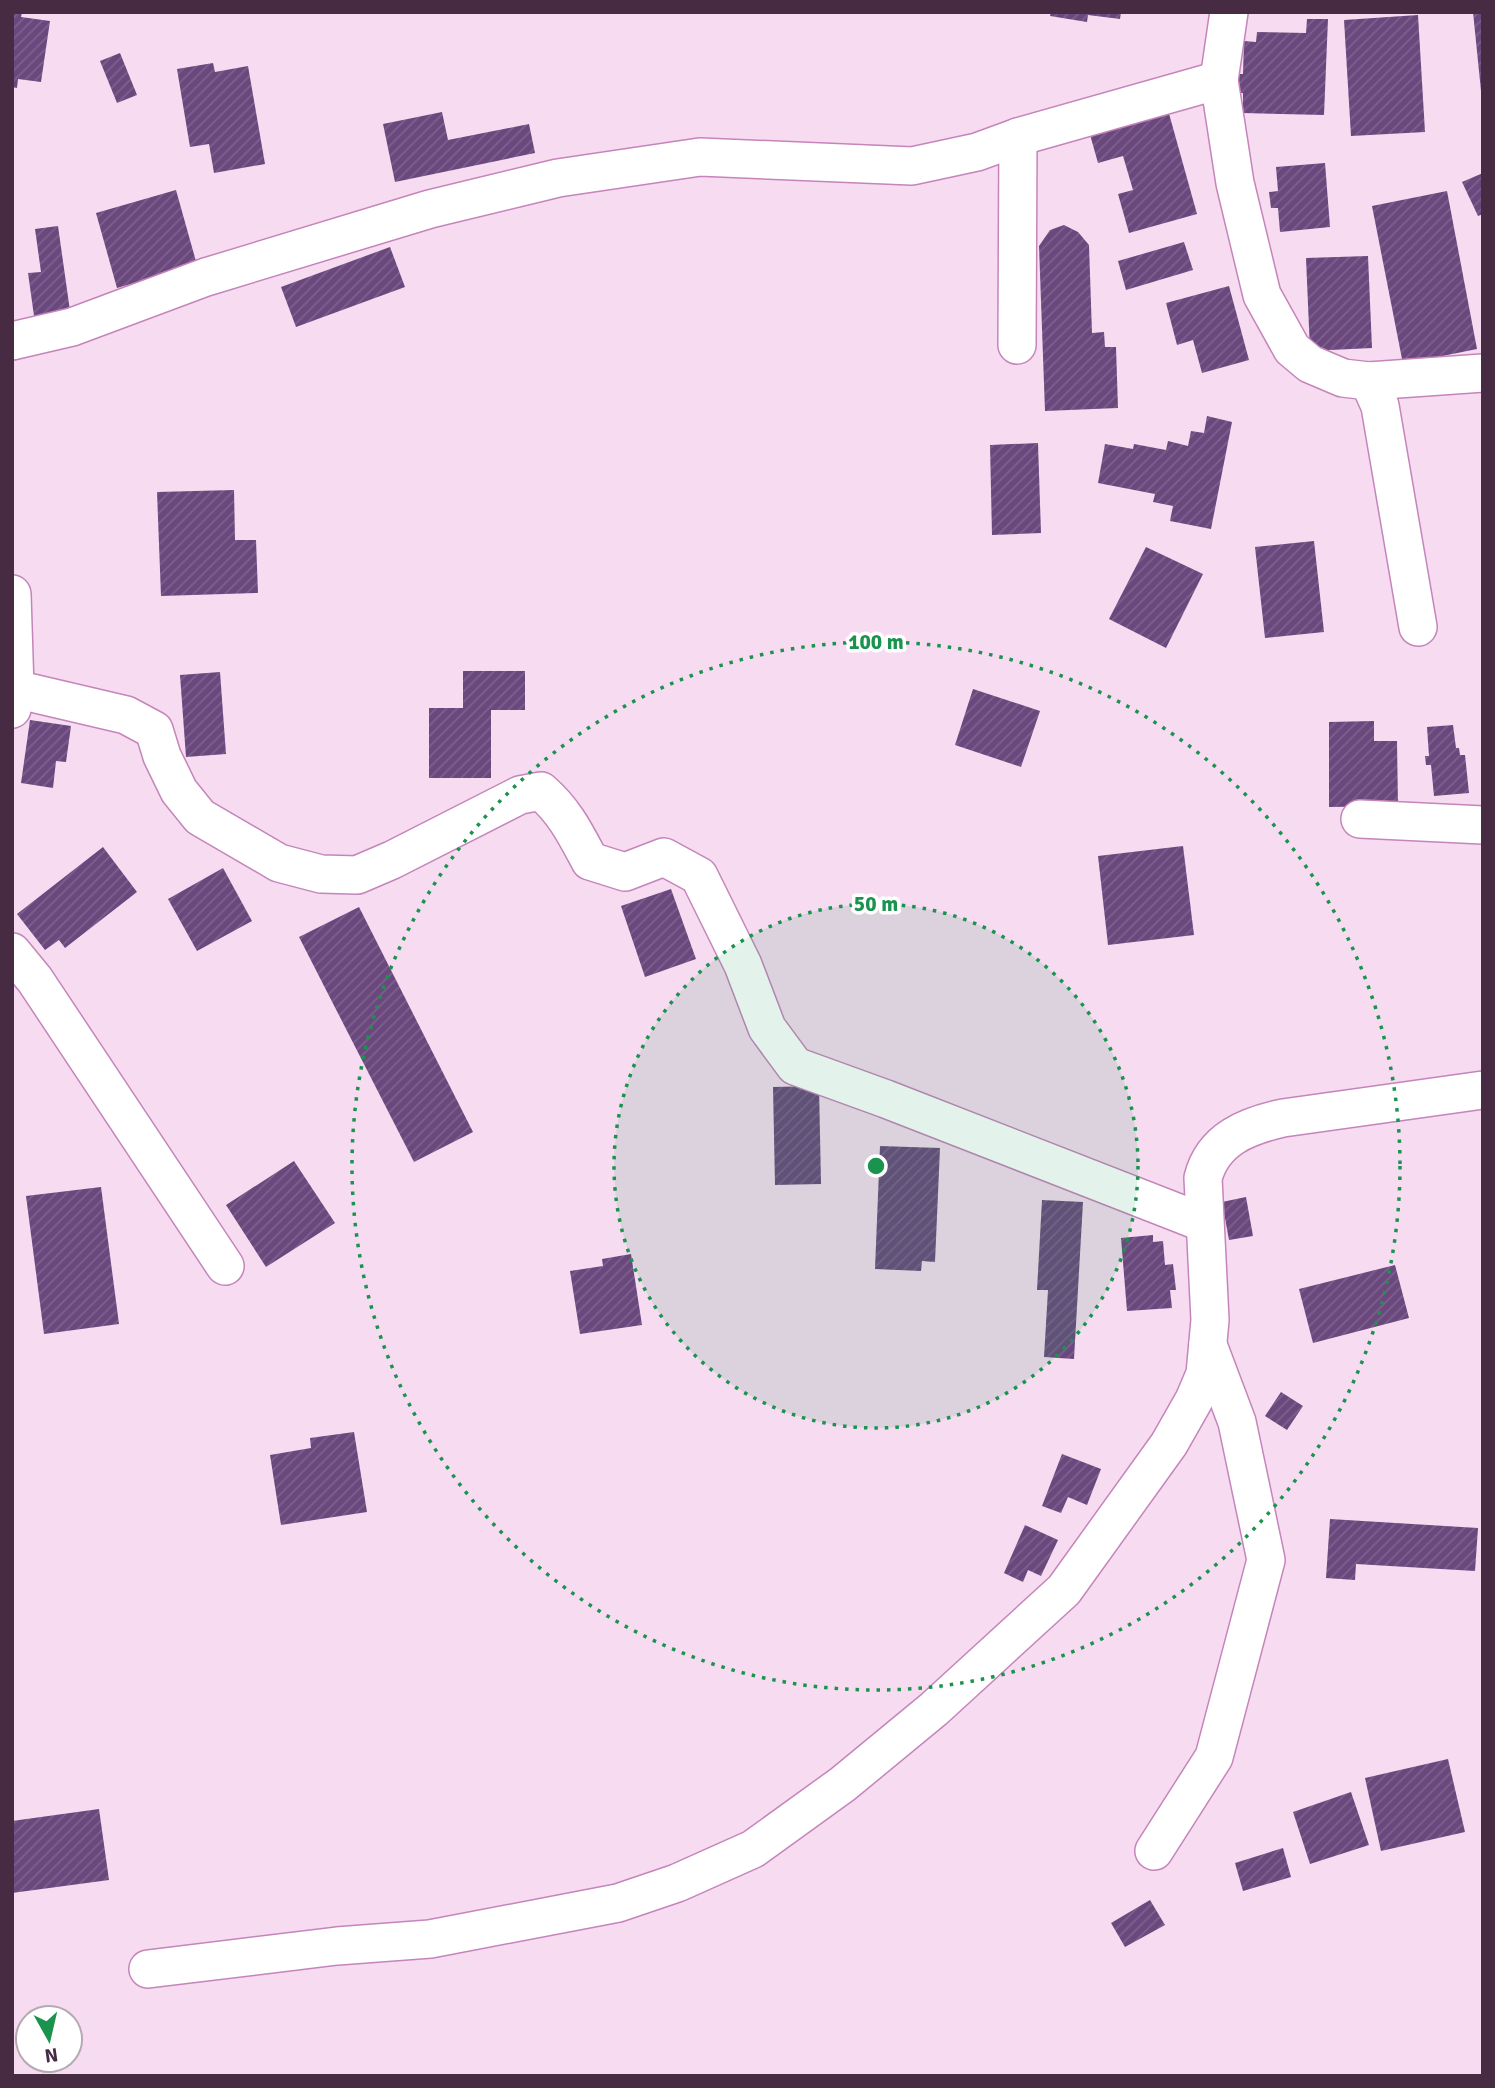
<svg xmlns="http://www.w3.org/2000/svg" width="1495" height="2088" font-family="Signika,sans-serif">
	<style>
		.building { fill: url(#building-hatch) }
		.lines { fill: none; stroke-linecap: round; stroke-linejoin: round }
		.minor-casing { stroke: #c585bb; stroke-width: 40 }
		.minor { stroke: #fff; stroke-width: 37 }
		.ring { fill: none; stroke: #1a934f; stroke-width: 3.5; stroke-dasharray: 3.5 7 }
		.centre { fill: #1a934f; stroke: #fff; stroke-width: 3.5 }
		.ring-label { font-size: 21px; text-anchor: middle; font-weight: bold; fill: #1a934f; stroke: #fff; stroke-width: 7; stroke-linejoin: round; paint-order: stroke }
	</style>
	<defs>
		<pattern id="building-hatch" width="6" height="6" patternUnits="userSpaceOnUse" patternTransform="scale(1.75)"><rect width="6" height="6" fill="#6a487e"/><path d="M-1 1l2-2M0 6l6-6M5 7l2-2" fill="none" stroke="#7d608c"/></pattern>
	</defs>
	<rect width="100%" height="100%" fill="#f7dbf1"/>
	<!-- building -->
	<g class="building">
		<polygon points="12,12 22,12 21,17 50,21 41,82 18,79 17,88 12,87"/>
		<polygon points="1051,12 1121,12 1120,19 1088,15 1087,22 1050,16"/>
		<polygon points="1473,12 1483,12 1483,91 1481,91"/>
		<polygon points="1418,15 1425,132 1351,136 1344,20"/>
		<polygon points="1307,19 1328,19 1324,115 1243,113 1243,93 1235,93 1236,74 1243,74 1244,41 1256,42 1257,32 1306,33"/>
		<polygon points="120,53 137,95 117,103 100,61"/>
		<polygon points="213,63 215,72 248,66 265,164 214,173 209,144 190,147 177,69"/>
		<polygon points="1168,110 1197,214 1129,233 1118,194 1133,190 1123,156 1098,163 1089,131"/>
		<polygon points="442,112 448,140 529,124 535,153 395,182 383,124"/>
		<polygon points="1325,163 1330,227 1280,232 1278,208 1271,208 1269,192 1278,191 1276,167"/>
		<polygon points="1483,173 1483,214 1478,216 1462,182"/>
		<polygon points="176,190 197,265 117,288 96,213"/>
		<polygon points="1447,191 1477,349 1403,364 1372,206"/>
		<polygon points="1064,225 1078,232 1089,245 1092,333 1104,332 1105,347 1116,347 1118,408 1045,411 1039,246 1050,230"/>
		<polygon points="58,226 71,318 35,323 28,273 41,272 35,229"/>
		<polygon points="1184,242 1193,270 1126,290 1118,261"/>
		<polygon points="390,247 405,287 296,327 281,287"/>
		<polygon points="1368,256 1372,348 1310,351 1306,258"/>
		<polygon points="1229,286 1249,360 1202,373 1193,340 1177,345 1166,303"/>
		<polygon points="1207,416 1232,422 1211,529 1170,521 1173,506 1153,502 1155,494 1098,483 1105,444 1133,449 1134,444 1166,450 1168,441 1188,446 1191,431 1204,433"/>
		<polygon points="1038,443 1041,533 992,535 990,445"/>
		<polygon points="234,490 235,540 256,540 258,593 161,596 157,492"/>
		<polygon points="1314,541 1324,632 1265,638 1255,547"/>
		<polygon points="1146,547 1203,574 1166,648 1109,619"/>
		<polygon points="463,671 525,671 525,710 491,710 491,778 429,778 429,708 463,708"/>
		<polygon points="220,672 226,754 186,757 180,675"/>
		<polygon points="973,689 1040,711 1021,767 955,745"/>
		<polygon points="30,720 71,726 66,762 56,761 53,788 21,783"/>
		<polygon points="1374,721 1374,741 1397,741 1398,806 1329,807 1329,722"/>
		<polygon points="1453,725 1456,748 1459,748 1460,755 1465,755 1469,793 1434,796 1431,765 1426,765 1425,756 1429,756 1427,727"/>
		<polygon points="1183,846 1194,935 1108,945 1098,856"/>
		<polygon points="103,847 137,892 65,948 59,940 45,950 17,914"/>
		<polygon points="223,868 252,921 197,951 168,899"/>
		<polygon points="671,889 696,959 645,977 621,906"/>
		<polygon points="359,907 473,1132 414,1162 299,937"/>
		<polygon points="819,1086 821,1184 775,1185 773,1087"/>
		<polygon points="880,1146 940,1148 935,1262 922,1261 921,1271 875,1269"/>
		<polygon points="294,1161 335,1223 266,1267 226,1205"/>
		<polygon points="101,1187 119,1324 44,1334 26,1196"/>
		<polygon points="1246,1197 1253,1236 1229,1240 1222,1202"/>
		<polygon points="1042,1200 1083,1202 1074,1359 1044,1357 1048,1290 1037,1290"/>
		<polygon points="1153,1235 1153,1242 1163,1241 1165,1265 1173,1264 1176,1290 1170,1290 1172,1308 1127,1311 1121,1238"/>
		<polygon points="631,1254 642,1325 580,1334 570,1271 603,1266 602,1259"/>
		<polygon points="1395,1265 1409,1318 1313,1343 1299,1289"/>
		<polygon points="1281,1392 1303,1406 1287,1430 1265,1416"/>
		<polygon points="354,1432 367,1512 281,1525 270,1455 311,1448 310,1438"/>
		<polygon points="1062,1454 1101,1469 1087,1505 1068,1497 1061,1513 1042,1506"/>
		<polygon points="1330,1519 1478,1528 1475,1571 1356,1564 1355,1580 1326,1578"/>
		<polygon points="1025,1525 1058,1540 1041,1576 1028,1570 1023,1582 1004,1573"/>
		<polygon points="1448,1759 1465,1832 1381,1851 1365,1778"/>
		<polygon points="1351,1792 1369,1845 1310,1864 1293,1812"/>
		<polygon points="99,1809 109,1880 12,1893 12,1821"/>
		<polygon points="1283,1848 1291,1877 1243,1891 1235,1863"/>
		<polygon points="1150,1900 1165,1925 1125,1947 1111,1923"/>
	</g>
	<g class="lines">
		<!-- minor casing -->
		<g class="minor-casing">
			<g id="minor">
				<polyline points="1229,12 1219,80 1235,183 1262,295 1292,349 1310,364 1343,378 1369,381 1483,373"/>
				<polyline points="12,341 72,327 206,277 430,209 558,178 700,157 912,166 977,152 1018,137 1219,80"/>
				<polyline points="1017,345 1018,137"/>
				<polyline points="1369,381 1380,406 1418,627"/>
				<polyline points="12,594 15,689 12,709"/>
				<path d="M15 689 126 715 154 730 162 756 179 791 200 817 279 863 321 874 357 875 392 860 520 795 541 791C565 812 575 833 590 861L625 872 664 857 699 876 743 965 767 1028 795 1066 886 1099 1204 1223"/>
				<polyline points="1360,819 1483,825"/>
				<polyline points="12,952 35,980 225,1266"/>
				<polyline points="1154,1851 1214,1757 1266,1560 1237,1422 1208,1345"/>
				<path d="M148 1969 337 1946 430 1939 618 1903 677 1883 753 1849 843 1784 934 1709 1064 1590 1169 1444 1194 1400 1205 1374 1210 1320 1203 1178C1213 1139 1247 1126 1283 1118L1483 1090"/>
			</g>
		</g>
		<!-- minor -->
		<use href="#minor" class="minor"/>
	</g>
	<!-- distance rings -->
	<circle cx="876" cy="1166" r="262" fill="#1a934f" fill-opacity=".12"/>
	<g class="ring">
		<circle cx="876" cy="1166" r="262"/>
		<circle cx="876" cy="1166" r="524"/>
	</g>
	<circle cx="876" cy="1166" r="10" class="centre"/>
	<g class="ring-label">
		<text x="876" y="649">100 m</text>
		<text x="876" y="911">50 m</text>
	</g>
	<!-- border -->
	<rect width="1495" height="2088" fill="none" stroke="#462b42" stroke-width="28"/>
	<!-- north arrow -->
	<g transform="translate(49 2039) rotate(172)"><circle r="33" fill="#ffffff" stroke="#b5aab3" stroke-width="2"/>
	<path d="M0-5L12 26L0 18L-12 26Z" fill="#1a934f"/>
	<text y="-10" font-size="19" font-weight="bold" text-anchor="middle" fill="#462b42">N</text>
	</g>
</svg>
